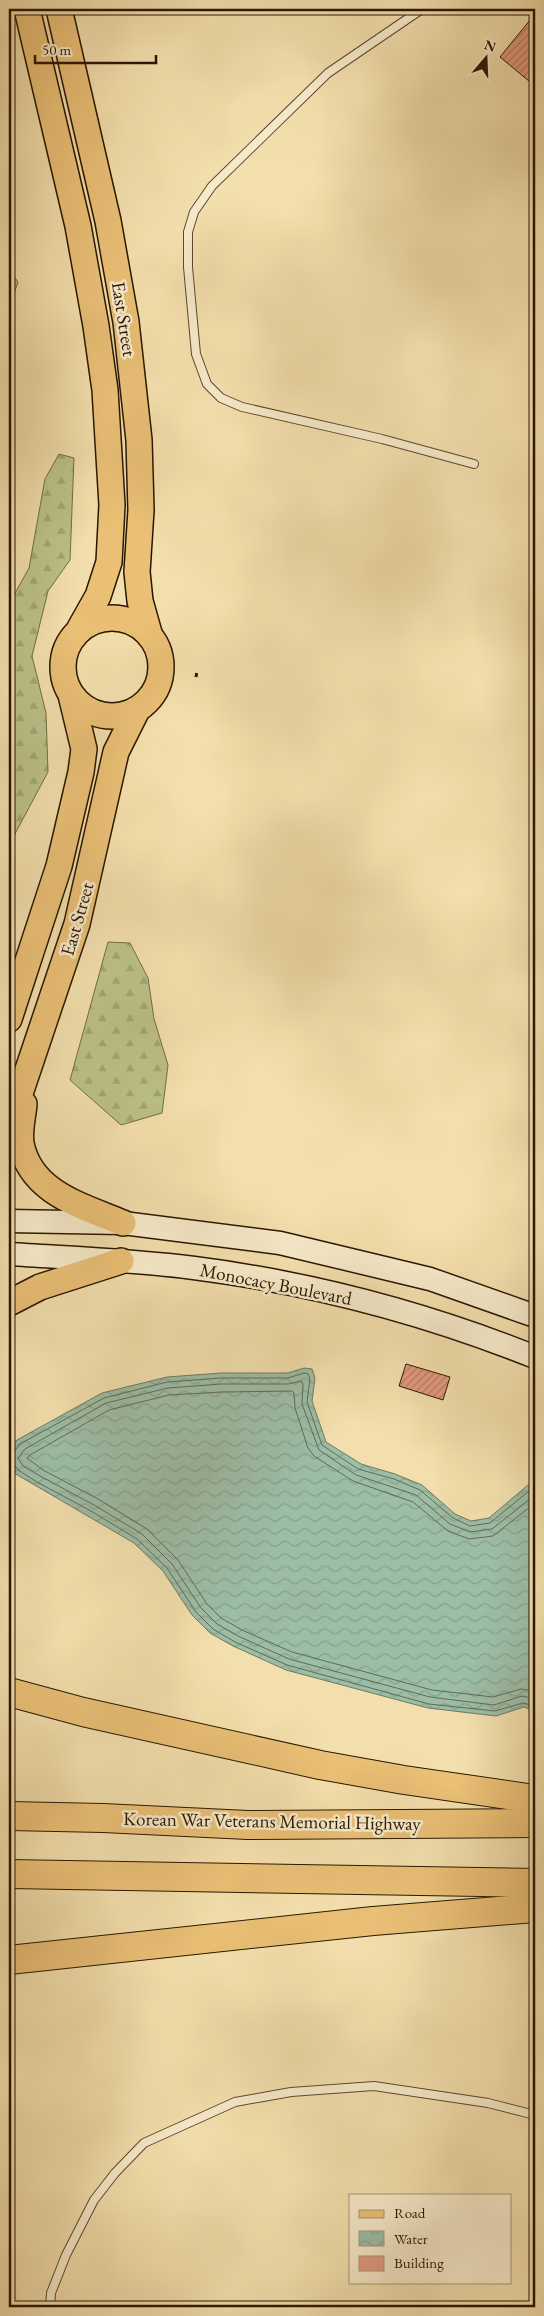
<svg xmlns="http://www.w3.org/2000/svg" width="544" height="2316" font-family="'EB Garamond',serif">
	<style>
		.grass { fill: url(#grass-tufts); stroke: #726c45 }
		.forest { fill: url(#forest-firs); stroke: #726c45 }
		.water { fill: url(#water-waves); stroke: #6e7a64 }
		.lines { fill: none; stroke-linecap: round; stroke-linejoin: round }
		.shore { stroke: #626a54; stroke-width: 1 }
		.building { fill: url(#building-hatch); stroke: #291601 }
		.service-casing { stroke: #5c482c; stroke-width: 10 }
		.secondary-casing { stroke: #291601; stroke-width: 25 }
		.primary-casing { stroke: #291601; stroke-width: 28 }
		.motorway-casing { stroke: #291601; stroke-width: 30 }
		.path { stroke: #291601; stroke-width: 3; stroke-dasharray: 4 2.5; stroke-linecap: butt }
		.service { stroke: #f7eaca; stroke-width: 8 }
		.secondary { stroke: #f7eaca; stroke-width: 22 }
		.primary { stroke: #eac076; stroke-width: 25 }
		.motorway { stroke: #eac076; stroke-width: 28 }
		.labels { text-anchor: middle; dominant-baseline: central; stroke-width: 5; stroke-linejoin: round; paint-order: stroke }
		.street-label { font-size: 19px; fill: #291601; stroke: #f7eaca }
	</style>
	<defs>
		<pattern id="grass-tufts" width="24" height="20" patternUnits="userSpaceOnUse" patternTransform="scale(1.25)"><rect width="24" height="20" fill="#bcc189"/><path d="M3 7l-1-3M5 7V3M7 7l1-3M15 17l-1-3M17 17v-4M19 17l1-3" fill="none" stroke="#a2a574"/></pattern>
		<pattern id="forest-firs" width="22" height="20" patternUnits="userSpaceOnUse" patternTransform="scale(1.25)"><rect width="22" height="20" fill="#bcc189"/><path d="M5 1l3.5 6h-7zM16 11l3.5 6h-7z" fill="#a2a574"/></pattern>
		<pattern id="water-waves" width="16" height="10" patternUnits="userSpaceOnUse" patternTransform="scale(1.25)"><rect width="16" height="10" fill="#9cbda6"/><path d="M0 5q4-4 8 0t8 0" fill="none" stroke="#86a28d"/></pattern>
		<pattern id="building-hatch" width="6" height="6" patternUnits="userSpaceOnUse" patternTransform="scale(1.25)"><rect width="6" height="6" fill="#e39b7e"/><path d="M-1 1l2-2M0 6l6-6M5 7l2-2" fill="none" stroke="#b87d65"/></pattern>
	</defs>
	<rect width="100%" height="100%" fill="#f3dfad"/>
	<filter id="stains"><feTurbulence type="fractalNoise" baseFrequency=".004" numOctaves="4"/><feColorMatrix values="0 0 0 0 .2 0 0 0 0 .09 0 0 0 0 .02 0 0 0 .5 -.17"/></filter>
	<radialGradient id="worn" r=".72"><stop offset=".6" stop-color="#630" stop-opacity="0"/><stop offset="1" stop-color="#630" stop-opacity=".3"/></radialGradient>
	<!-- grass -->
	<polygon class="grass" points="9,269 18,282 9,308"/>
	<!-- forest -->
	<g class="forest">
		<polygon points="59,454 74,458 70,560 48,591 32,656 46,713 48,772 9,845 9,604 29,568 45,479"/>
		<polygon points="108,942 130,943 148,978 154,1019 168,1065 162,1113 121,1125 70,1080"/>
	</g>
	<!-- water -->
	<polygon class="water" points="304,1368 312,1369 315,1378 312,1401 326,1442 361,1464 395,1474 422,1485 455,1514 471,1521 489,1518 528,1485 535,1484 535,1711 524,1707 496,1716 428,1708 286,1670 233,1646 210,1633 192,1615 163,1571 134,1543 14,1473 9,1464 9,1450 17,1440 102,1393 167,1377 221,1373 288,1373"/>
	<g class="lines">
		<!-- shore -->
		<g class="shore">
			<polyline points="9,1453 14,1452 20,1444 104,1398 167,1382 221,1378 288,1378 304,1373 308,1374 310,1379 307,1402 322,1445 358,1469 394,1479 420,1490 453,1518 470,1526 490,1523 530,1490 535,1489"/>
			<polyline points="9,1463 14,1464 18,1470 37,1482 91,1511 137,1539 167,1568 196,1612 213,1629 235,1642 287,1665 429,1704 495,1711 523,1703 535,1706"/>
			<polyline points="535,1495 492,1529 470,1532 450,1524 416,1495 356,1475 319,1450 302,1404 303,1384 301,1381 288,1384 221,1384 168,1388 106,1403 25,1449 18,1458 23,1466 40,1476 94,1505 142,1534 172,1564 201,1608 217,1624 238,1636 289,1659 430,1697 494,1705 522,1696 535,1699"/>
			<polyline points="535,1503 493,1536 469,1539 448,1531 413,1502 353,1481 314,1456 308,1448 295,1408 294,1393 292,1391 222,1392 169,1395 109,1410 30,1455 27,1458 43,1470 98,1499 147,1529 178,1560 207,1604 221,1618 242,1630 292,1652 432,1690 493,1697 521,1689 535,1691"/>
		</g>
	</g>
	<!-- building -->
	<g class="building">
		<polygon points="535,14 535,86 500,57"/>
		<polygon points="406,1364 450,1377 443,1400 399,1386"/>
	</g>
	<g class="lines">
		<!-- service casing -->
		<g class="service-casing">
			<g id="service">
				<polyline points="422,9 328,73 212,186 194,212 188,232 188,267 196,354 207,384 221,398 242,407 382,439 474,464"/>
				<polyline points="50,2307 51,2293 66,2255 94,2200 115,2173 144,2143 235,2102 291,2092 374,2086 488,2103 535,2115"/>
			</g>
		</g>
		<!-- secondary casing -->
		<g class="secondary-casing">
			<g id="secondary">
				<polyline points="9,1221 123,1223 280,1243 430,1279 535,1316"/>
				<path d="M9 1254C71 1258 133 1260 194 1268 312 1283 425 1313 535 1357"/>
			</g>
		</g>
		<!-- primary casing -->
		<g class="primary-casing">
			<g id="primary">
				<polyline points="27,9 78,226 96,326 105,390 112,505 109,562 98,596 80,628"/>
				<polyline points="59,9 108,221 126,322 139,440 141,510 137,572 140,601 149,633"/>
				<circle cx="112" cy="667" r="49"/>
				<polyline points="9,1019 59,866 81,772 84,749 71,695"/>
				<path d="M24 1104C23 1116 19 1131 21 1143 30 1193 83 1206 123 1223"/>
				<polyline points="9,1126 77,924 116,752 137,710"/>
				<polyline points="9,1303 40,1287 121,1261"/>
			</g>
		</g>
		<!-- motorway casing -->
		<g class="motorway-casing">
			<g id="motorway">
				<polyline points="9,1692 83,1712 320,1765 404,1780 535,1799"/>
				<polyline points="9,1816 103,1818 248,1825 535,1823"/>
				<polyline points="9,1874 535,1883"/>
				<polyline points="9,1960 373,1921 535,1908"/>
			</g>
		</g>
		<!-- path -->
		<polyline class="path" points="196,677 197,671"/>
		<!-- service -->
		<use href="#service" class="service"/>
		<!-- secondary -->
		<use href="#secondary" class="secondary"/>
		<!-- primary -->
		<use href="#primary" class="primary"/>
		<!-- motorway -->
		<use href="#motorway" class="motorway"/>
	</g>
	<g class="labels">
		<!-- street labels -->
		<g class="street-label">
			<text transform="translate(124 319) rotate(81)">East Street</text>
			<text transform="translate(77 919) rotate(-74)">East Street</text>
			<text transform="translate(276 1284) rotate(11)">Monocacy Boulevard</text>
			<text transform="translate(272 1821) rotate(1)">Korean War Veterans Memorial Highway</text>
		</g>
	</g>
	<!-- margin -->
	<rect width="544" height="2316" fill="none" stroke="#f3dfad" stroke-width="30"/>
	<rect x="10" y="10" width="524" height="2296" fill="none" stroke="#291601" stroke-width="2.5"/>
	<rect x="15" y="15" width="514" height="2286" fill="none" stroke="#291601"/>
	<!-- legend -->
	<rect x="349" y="2194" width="162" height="90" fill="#f7eaca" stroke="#a5957a"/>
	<rect x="359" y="2210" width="25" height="8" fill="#eac076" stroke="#a5957a"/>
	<text x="394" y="2218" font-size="15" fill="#291601">Road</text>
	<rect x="359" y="2231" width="25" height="15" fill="url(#water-waves)" stroke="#a5957a"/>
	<text x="394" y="2244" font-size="15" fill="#291601">Water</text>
	<rect x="359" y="2256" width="25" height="15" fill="#e39b7e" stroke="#a5957a"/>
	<text x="394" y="2268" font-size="15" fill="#291601">Building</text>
	<!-- north arrow -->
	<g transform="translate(486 58) rotate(19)" stroke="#f7eaca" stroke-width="4" paint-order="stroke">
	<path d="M0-4L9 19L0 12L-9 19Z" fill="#291601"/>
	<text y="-8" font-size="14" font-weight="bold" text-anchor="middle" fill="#291601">N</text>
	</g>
	<!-- scale -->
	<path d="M35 55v8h121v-8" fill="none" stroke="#291601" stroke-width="2.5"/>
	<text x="42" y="55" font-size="15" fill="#291601" stroke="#f7eaca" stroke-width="4" paint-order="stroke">50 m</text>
	<rect width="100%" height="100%" filter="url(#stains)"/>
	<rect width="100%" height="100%" fill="url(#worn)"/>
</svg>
